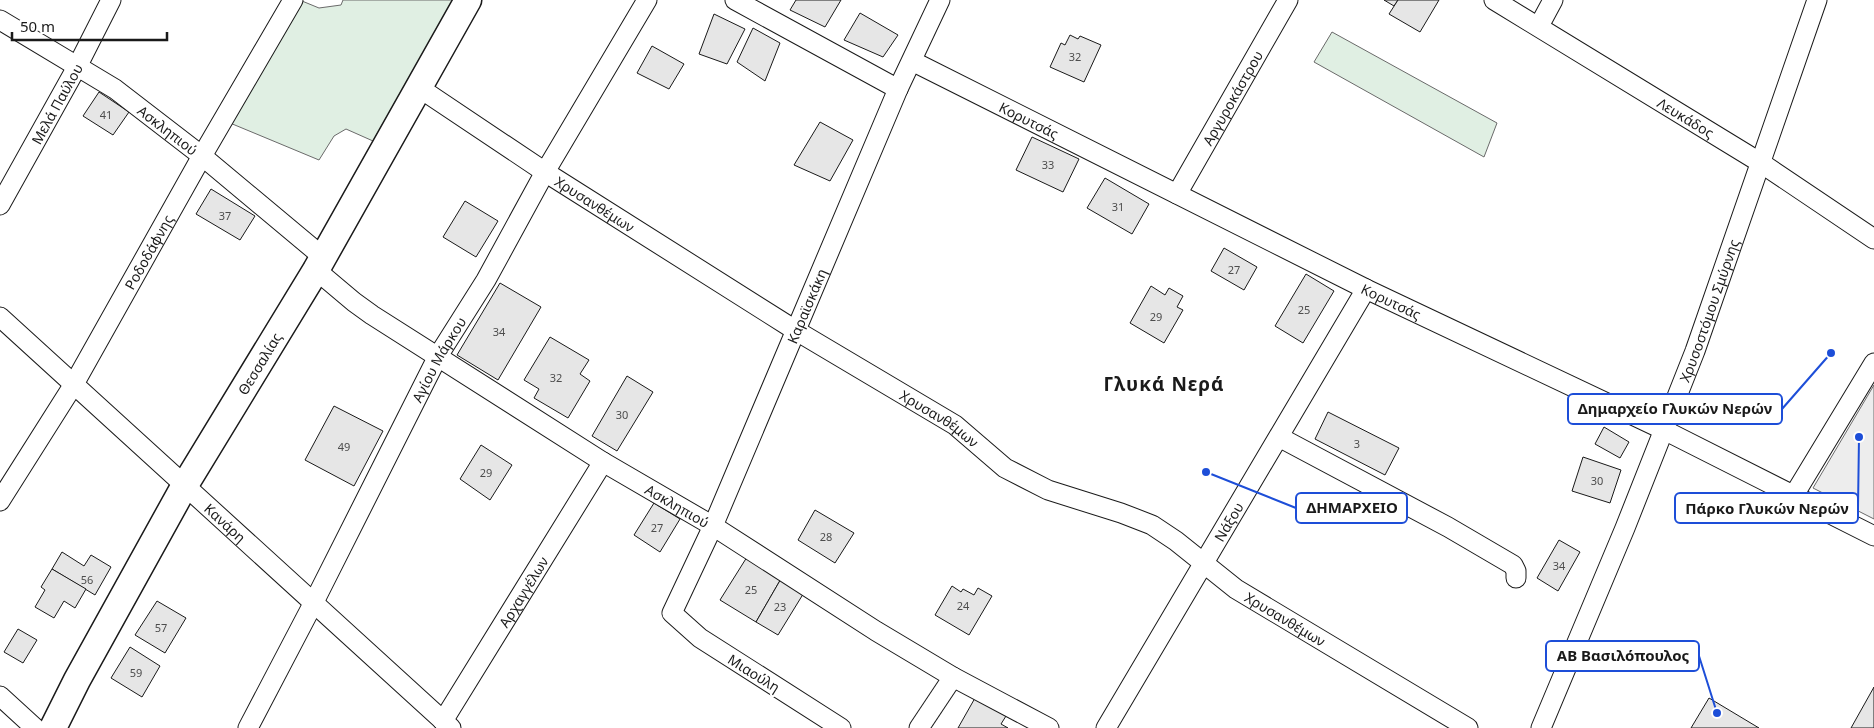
<svg xmlns="http://www.w3.org/2000/svg" width="1874" height="728" font-family="'Noto Sans',sans-serif">
	<style>
		.green { fill: #e0efe3; stroke: #6a6a6a }
		.parking { fill: #ededed; stroke: #6a6a6a }
		.building { fill: #e6e6e6; stroke: #1a1a1a }
		.lines { fill: none; stroke-linecap: round; stroke-linejoin: round }
		.street-casing { stroke: #1a1a1a; stroke-width: 21 }
		.secondary-casing { stroke: #1a1a1a; stroke-width: 29 }
		.street { stroke: #fff; stroke-width: 19 }
		.secondary { stroke: #fff; stroke-width: 26 }
		.labels { text-anchor: middle; dominant-baseline: central; stroke-width: 4; stroke-linejoin: round; paint-order: stroke }
		.number-label { font-size: 11px; fill: #4d4d4d }
		.street-label { font-size: 14px; fill: #1a1a1a; stroke: #fff }
		.district-label { font-size: 19px; font-weight: bold; letter-spacing: 1px; fill: #1a1a1a; stroke: #fff }
		.leader { fill: none; stroke: #1d4ed8; stroke-width: 2 }
		.callout-dot { fill: #1d4ed8; stroke: #fff; stroke-width: 2 }
		.callout { fill: #fff; stroke: #1d4ed8; stroke-width: 2 }
		.callout-label { font-size: 15px; text-anchor: middle; font-weight: bold; fill: #1a1a1a }
	</style>
	<rect width="100%" height="100%" fill="#fff"/>
	<!-- green -->
	<g class="green">
		<polygon points="343,0 453,0 373,141 346,129 334,136 319,160 230,123 302,1 319,8 341,5"/>
		<polygon points="1332,32 1497,123 1484,157 1314,62"/>
	</g>
	<!-- parking -->
	<polygon class="parking" points="1874,385 1874,519 1813,488"/>
	<!-- building -->
	<g class="building">
		<polygon points="796,0 841,0 825,27 790,10"/>
		<polygon points="1384,0 1398,0 1394,6"/>
		<polygon points="1398,0 1439,0 1420,32 1389,14"/>
		<polygon points="860,13 898,35 883,57 844,40"/>
		<polygon points="714,14 745,29 727,64 699,54"/>
		<polygon points="753,28 780,43 765,81 737,62"/>
		<polygon points="1070,35 1078,39 1080,36 1101,45 1084,82 1050,67 1061,43 1065,45"/>
		<polygon points="652,46 684,64 669,89 637,73"/>
		<polygon points="99,92 129,112 113,135 83,116"/>
		<polygon points="820,122 853,140 830,181 794,165"/>
		<polygon points="1032,137 1079,159 1063,192 1016,170"/>
		<polygon points="1105,178 1149,204 1132,234 1087,208"/>
		<polygon points="211,189 255,216 240,240 196,214"/>
		<polygon points="465,201 498,221 476,257 443,237"/>
		<polygon points="1224,248 1257,267 1244,290 1211,271"/>
		<polygon points="1306,274 1334,291 1303,343 1275,326"/>
		<polygon points="500,283 541,307 498,380 457,355"/>
		<polygon points="1151,286 1165,295 1169,288 1183,296 1177,307 1183,310 1164,343 1130,323"/>
		<polygon points="550,337 589,360 580,374 590,381 568,418 534,398 539,389 524,380"/>
		<polygon points="627,376 653,392 617,451 592,436"/>
		<polygon points="334,406 383,431 354,486 305,460"/>
		<polygon points="1328,412 1399,448 1385,475 1315,439"/>
		<polygon points="1604,427 1629,442 1620,458 1595,444"/>
		<polygon points="481,445 512,465 490,500 460,479"/>
		<polygon points="1583,457 1621,470 1610,503 1572,491"/>
		<polygon points="654,503 680,519 660,552 634,535"/>
		<polygon points="815,510 854,533 835,563 798,540"/>
		<polygon points="1559,540 1580,552 1558,591 1537,578"/>
		<polygon points="62,552 84,566 91,555 111,567 95,595 52,569"/>
		<polygon points="747,557 782,577 756,622 720,600"/>
		<polygon points="52,569 86,589 75,608 64,601 54,618 35,607 45,590 41,587"/>
		<polygon points="782,577 805,591 778,635 756,622"/>
		<polygon points="952,586 961,592 963,589 974,595 978,588 992,596 969,635 935,615"/>
		<polygon points="157,601 186,618 165,653 135,635"/>
		<polygon points="18,629 37,640 23,663 4,652"/>
		<polygon points="130,647 160,666 142,697 111,678"/>
		<polygon points="1874,687 1874,728 1851,728"/>
		<polygon points="975,698 1006,716 1001,724 1008,728 958,728"/>
		<polygon points="1709,698 1759,728 1691,728"/>
	</g>
	<g class="lines">
		<!-- street casing -->
		<g class="street-casing">
			<g id="street">
				<polyline points="735,0 898,89"/>
				<path id="s1" d="M1494 0 1761 163 1874 239"/>
				<path id="s2" d="M0 20 115 89 202 156 323 257"/>
				<polyline points="1539,26 1553,0"/>
				<path id="s3" d="M912 61 1366 289 1664 430 1874 536"/>
				<path id="s4" d="M418 87 545 172 795 330 955 425 1005 468 1048 490 1121 513 1152 525 1176 541 1236 589 1468 728"/>
				<path id="s5" d="M1177 194 1288 0"/>
				<path id="s6" d="M0 205 78 65 111 0"/>
				<path id="s7" d="M316 270 354 302 372 315 603 462 713 526 876 631 953 677 1049 728"/>
				<path id="s8" d="M0 317 451 728"/>
				<polyline points="1279,437 1448,527 1513,565 1516,571 1516,578"/>
				<polyline points="1794,495 1874,363"/>
				<path id="s9" d="M0 501 74 384 202 156 293 0"/>
				<polyline points="0,696 35,728"/>
				<path id="s10" d="M443 721 603 462"/>
				<path id="s11" d="M248 728 314 602 438 356 486 280 545 172 647 0"/>
				<path id="s12" d="M841 728 700 638 672 613 713 526 898 89 940 0"/>
				<polyline points="919,728 953,677"/>
				<path id="s13" d="M1106 728 1366 289"/>
				<path id="s14" d="M1541 728 1625 528 1695 351 1817 0"/>
			</g>
		</g>
		<!-- secondary casing -->
		<g class="secondary-casing">
			<g id="secondary">
				<path id="s15" d="M53 728 77 680 185 485 316 270 468 0"/>
			</g>
		</g>
		<!-- street -->
		<use href="#street" class="street"/>
		<!-- secondary -->
		<use href="#secondary" class="secondary"/>
	</g>
	<g class="labels">
		<!-- number labels -->
		<g class="number-label">
			<text x="1075" y="56">32</text>
			<text x="106" y="114">41</text>
			<text x="1048" y="164">33</text>
			<text x="1118" y="206">31</text>
			<text x="225" y="215">37</text>
			<text x="1234" y="269">27</text>
			<text x="1304" y="309">25</text>
			<text x="1156" y="316">29</text>
			<text x="499" y="331">34</text>
			<text x="556" y="377">32</text>
			<text x="622" y="414">30</text>
			<text x="1357" y="443">3</text>
			<text x="344" y="446">49</text>
			<text x="486" y="472">29</text>
			<text x="1597" y="480">30</text>
			<text x="657" y="527">27</text>
			<text x="826" y="536">28</text>
			<text x="1559" y="565">34</text>
			<text x="87" y="579">56</text>
			<text x="751" y="589">25</text>
			<text x="963" y="605">24</text>
			<text x="780" y="606">23</text>
			<text x="161" y="627">57</text>
			<text x="136" y="672">59</text>
		</g>
		<!-- street labels -->
		<g class="street-label">
			<text stroke="none"><textPath href="#s5" startOffset="111">Αργυροκάστρου</textPath></text>
			<text stroke="none"><textPath href="#s6" startOffset="116">Μελά Παύλου</textPath></text>
			<text stroke="none"><textPath href="#s1" startOffset="225">Λευκάδος</textPath></text>
			<text stroke="none"><textPath href="#s3" startOffset="131">Κορυτσάς</textPath></text>
			<text stroke="none"><textPath href="#s2" startOffset="201">Ασκληπιού</textPath></text>
			<text stroke="none"><textPath href="#s4" startOffset="212">Χρυσανθέμων</textPath></text>
			<text stroke="none"><textPath href="#s9" startOffset="290">Ροδοδάφνης</textPath></text>
			<text stroke="none"><textPath href="#s3" startOffset="536">Κορυτσάς</textPath></text>
			<text stroke="none"><textPath href="#s12" startOffset="540">Καραϊσκάκη</textPath></text>
			<text stroke="none"><textPath href="#s14" startOffset="450">Χρυσοστόμου Σμύρνης</textPath></text>
			<text stroke="none"><textPath href="#s11" startOffset="415">Αγίου Μάρκου</textPath></text>
			<text stroke="none"><textPath href="#s15" startOffset="419">Θεσσαλίας</textPath></text>
			<text stroke="none"><textPath href="#s4" startOffset="618">Χρυσανθέμων</textPath></text>
			<text stroke="none"><textPath href="#s7" startOffset="432">Ασκληπιού</textPath></text>
			<text stroke="none"><textPath href="#s8" startOffset="305">Κανάρη</textPath></text>
			<text stroke="none"><textPath href="#s13" startOffset="240">Νάξου</textPath></text>
			<text stroke="none"><textPath href="#s10" startOffset="152">Αρχαγγέλων</textPath></text>
			<text stroke="none"><textPath href="#s4" startOffset="1022">Χρυσανθέμων</textPath></text>
			<text transform="translate(754 673) rotate(32)">Μιαούλη</text>
		</g>
		<!-- district labels -->
		<g class="district-label">
			<text x="1164" y="384">Γλυκά Νερά</text>
		</g>
	</g>
	<!-- callouts -->
	<path class="leader" d="M1831 353L1782 409M1206 472L1296 508M1859 437L1858 508M1717 713L1699 656"/>
	<g class="callout-dot">
		<circle cx="1831" cy="353" r="5"/>
		<circle cx="1206" cy="472" r="5"/>
		<circle cx="1859" cy="437" r="5"/>
		<circle cx="1717" cy="713" r="5"/>
	</g>
	<g class="callout">
		<rect x="1568" y="394" width="214" height="30" rx="5"/>
		<rect x="1296" y="493" width="111" height="30" rx="5"/>
		<rect x="1675" y="493" width="183" height="30" rx="5"/>
		<rect x="1546" y="641" width="153" height="30" rx="5"/>
	</g>
	<g class="callout-label">
		<text x="1675" y="414">Δημαρχείο Γλυκών Νερών</text>
		<text x="1352" y="513">ΔΗΜΑΡΧΕΙΟ</text>
		<text x="1767" y="514">Πάρκο Γλυκών Νερών</text>
		<text x="1623" y="661">ΑΒ Βασιλόπουλος</text>
	</g>
	<!-- scale -->
	<path d="M12 32v8h155v-8" fill="none" stroke="#1a1a1a" stroke-width="2.5"/>
	<text x="20" y="32" font-size="15" fill="#1a1a1a" stroke="#ffffff" stroke-width="4" paint-order="stroke">50 m</text>
</svg>
